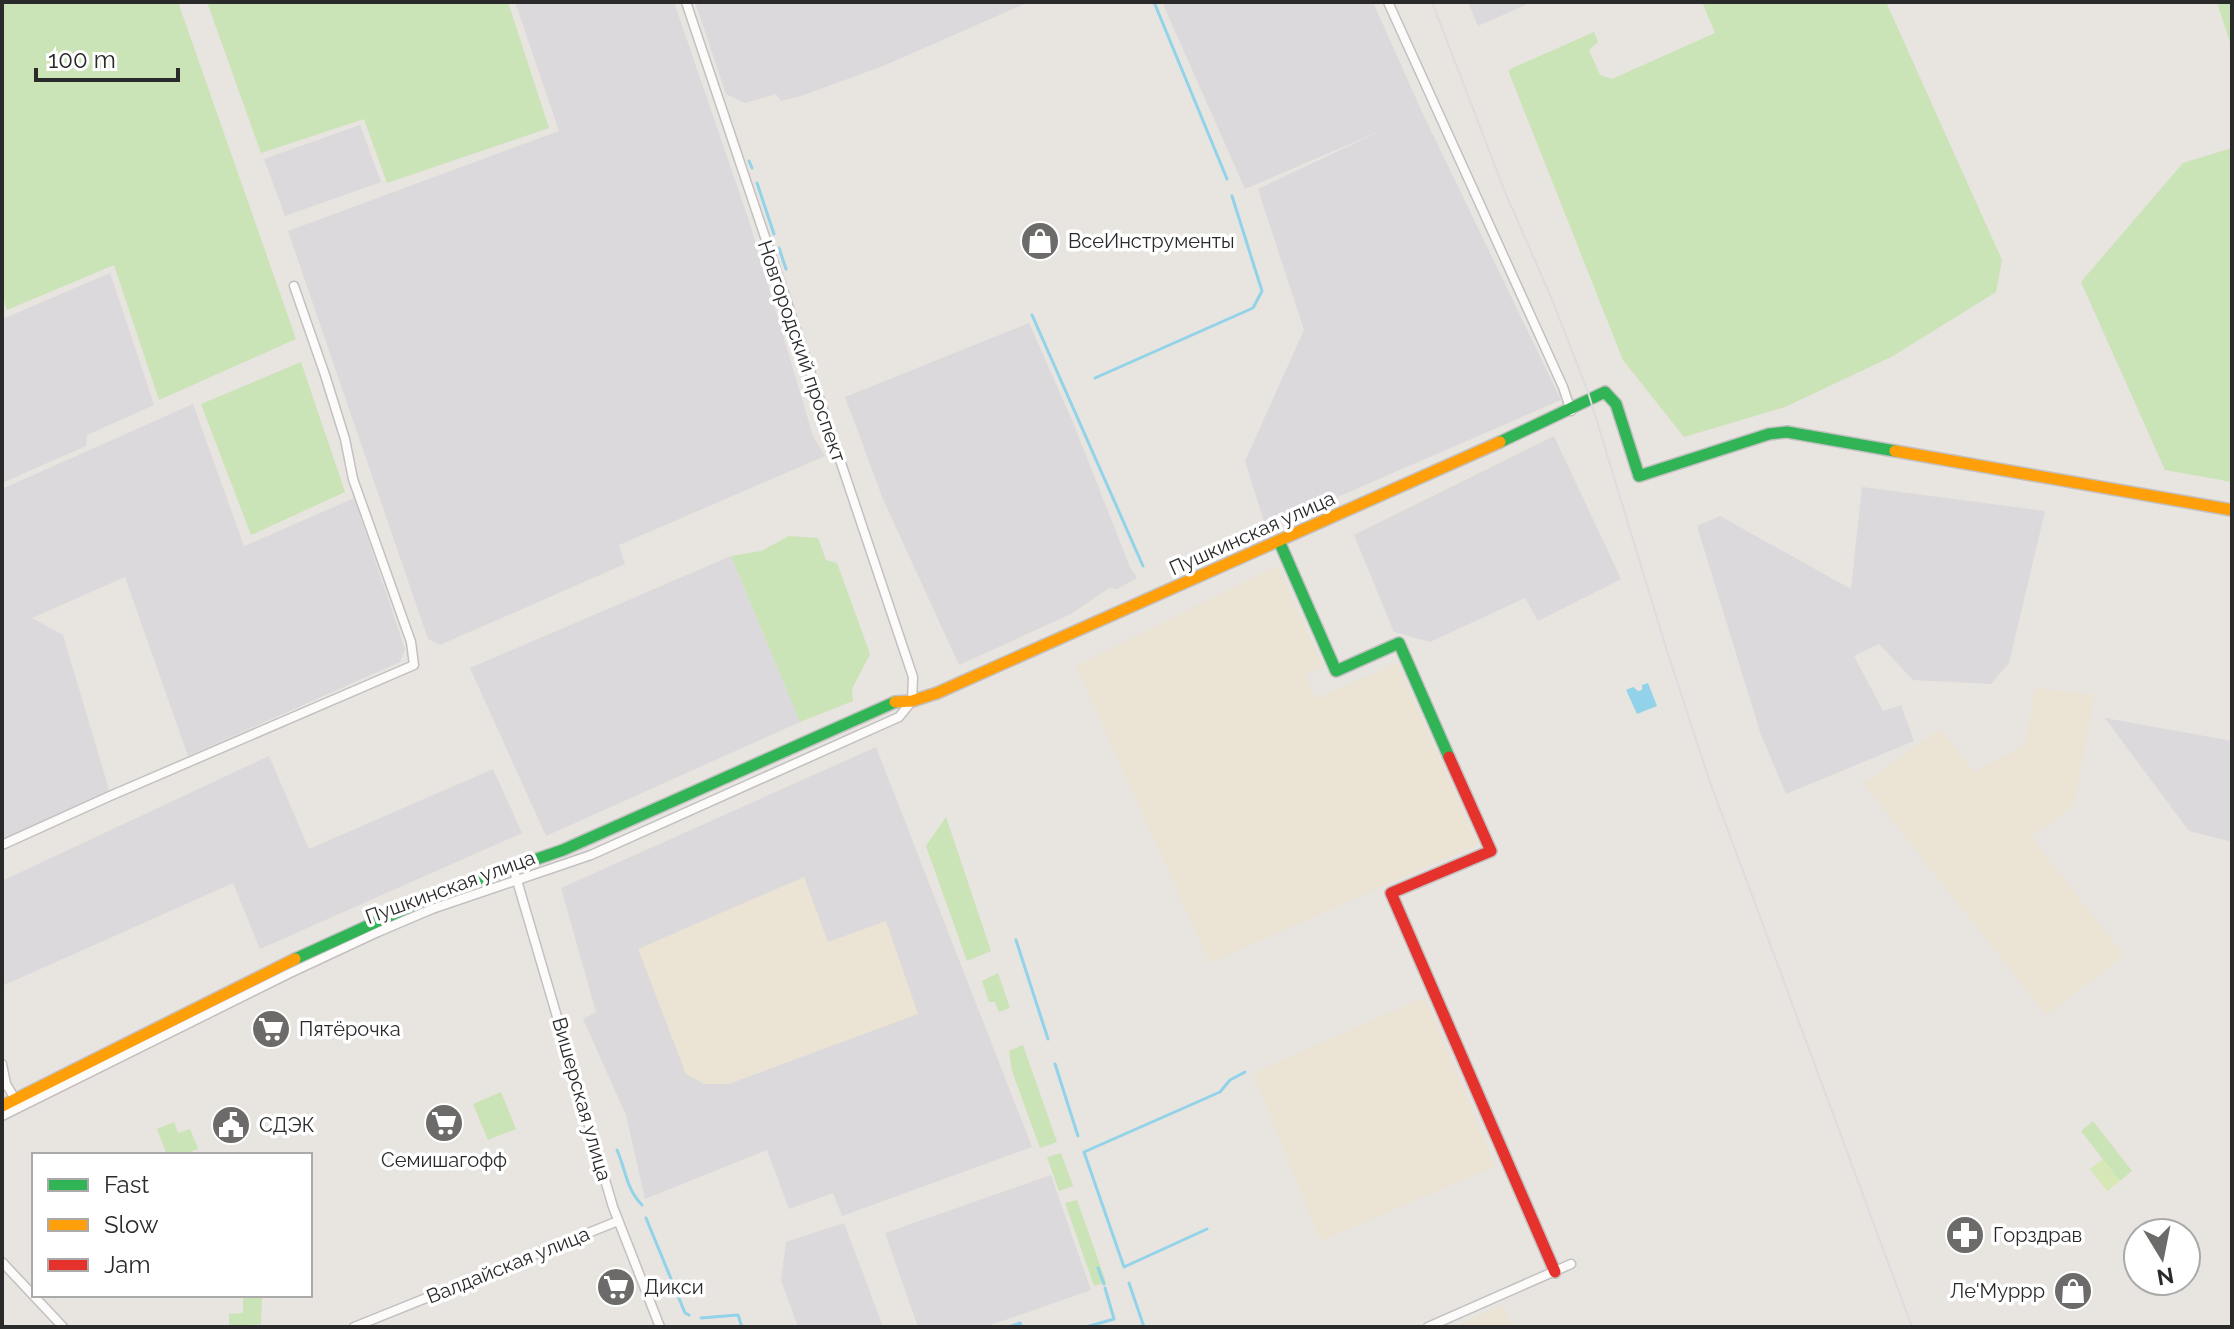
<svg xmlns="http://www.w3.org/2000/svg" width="2234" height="1329" font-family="Raleway,sans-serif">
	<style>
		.industrial { fill: #dbd9db }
		.education { fill: #ebe3d3 }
		.green { fill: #cae3b7 }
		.pitch { fill: #d5e8b5 }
		.water { fill: #92d3ea }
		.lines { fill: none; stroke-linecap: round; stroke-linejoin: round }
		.stream { stroke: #92d3ea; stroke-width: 3 }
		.street-casing { stroke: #c2c0c1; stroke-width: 11 }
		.fast-casing { stroke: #c2c0c1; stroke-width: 14 }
		.slow-casing { stroke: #c2c0c1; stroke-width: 14 }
		.jam-casing { stroke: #c2c0c1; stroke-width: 14 }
		.street { stroke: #fcfbfa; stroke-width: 8 }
		.fast { stroke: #30b455; stroke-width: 11 }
		.slow { stroke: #ff9f0a; stroke-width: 11 }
		.jam { stroke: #e5322d; stroke-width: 11 }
		.tram { stroke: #dddcde; stroke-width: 2 }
		.labels { text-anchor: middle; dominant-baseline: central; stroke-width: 7; stroke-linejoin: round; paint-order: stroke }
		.poi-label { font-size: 20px; fill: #2a2a2a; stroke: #fff; text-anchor: start }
		.street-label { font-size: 20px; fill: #2a2a2a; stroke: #fff }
	</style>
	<rect width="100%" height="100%" fill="#e8e4df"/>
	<!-- industrial -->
	<g class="industrial">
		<polygon points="515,2 674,2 749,221 813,436 825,456 619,545 625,564 440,645 428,639 288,231 559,131"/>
		<polygon points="695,2 1029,2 883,66 801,96 781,101 776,94 745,103 726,94"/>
		<polygon points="1162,2 1373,2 1422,112 1561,400 1266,528 1245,461 1304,330 1258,189 1387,128 1245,189"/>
		<polygon points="1468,2 1532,2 1478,26"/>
		<polygon points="360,125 381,182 285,216 264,159"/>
		<polygon points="110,273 154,405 87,435 86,446 2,483 2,311 5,318"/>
		<polygon points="1029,323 1072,420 1130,567 1137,578 1117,589 1109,588 1071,614 959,665 883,499 845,397"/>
		<polygon points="193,404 244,546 197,567 354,498 405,649 400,662 188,756 125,577 32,618 63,635 110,793 2,840 2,489"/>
		<polygon points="1554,436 1621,579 1538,621 1525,598 1430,642 1394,632 1354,535"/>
		<polygon points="1862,487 2045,511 2009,663 1991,684 1913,680 1879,644 1854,656 1883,711 1901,705 1914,741 1786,794 1761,735 1697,526 1720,516 1851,589"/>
		<polygon points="731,556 800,722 546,836 470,668"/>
		<polygon points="2105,718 2232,741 2232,842 2189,831"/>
		<polygon points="876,747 1032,1147 842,1216 833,1193 789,1209 767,1150 645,1199 626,1115 583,1019 596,1012 561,888"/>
		<polygon points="269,756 309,849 493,769 522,833 260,949 233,883 2,986 2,881"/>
		<polygon points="1051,1175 1091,1290 985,1327 918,1327 885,1233"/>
		<polygon points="844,1223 883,1327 798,1327 781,1280 786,1242"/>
	</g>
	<!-- education -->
	<g class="education">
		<polygon points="1277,566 1323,666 1305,675 1316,699 1397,663 1478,844 1210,963 1076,666"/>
		<polygon points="2035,688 2094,695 2074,805 2031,837 2124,955 2046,1015 1864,784 1940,729 1974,772 2025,745"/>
		<polygon points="804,877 828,942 886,921 918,1014 729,1084 704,1084 686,1074 638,949"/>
		<polygon points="1425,997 1495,1166 1321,1241 1253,1073"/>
		<polygon points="1502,1305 1512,1327 1454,1327"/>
	</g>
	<!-- green -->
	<g class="green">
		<polygon points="2,2 178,2 296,339 159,400 114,265 7,310 2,295"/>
		<polygon points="207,2 508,2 549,128 387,183 364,119 261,153"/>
		<polygon points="1702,2 1886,2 2002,260 1996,292 1893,356 1785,407 1684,437 1623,360 1508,70 1594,32 1598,42 1589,50 1600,75 1612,79 1715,33"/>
		<polygon points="2217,2 2232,2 2232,49"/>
		<polygon points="2232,148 2232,482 2165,470 2081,282 2183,163"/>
		<polygon points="301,362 345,492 251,535 201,404"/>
		<polygon points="789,536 818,538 826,560 837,563 870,654 852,689 853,701 800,722 731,556 761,551"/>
		<polygon points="946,817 991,951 967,961 926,846"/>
		<polygon points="998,973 1010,1008 999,1012 995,1002 989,1002 982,981"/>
		<polygon points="1023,1045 1057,1142 1040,1148 1012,1071 1009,1051"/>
		<polygon points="501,1092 516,1129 488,1140 473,1104"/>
		<polygon points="2093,1121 2132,1171 2120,1181 2081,1131"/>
		<polygon points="174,1122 178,1133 190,1129 198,1149 182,1155 167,1155 157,1129"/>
		<polygon points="1061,1153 1073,1186 1059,1191 1047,1157"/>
		<polygon points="1077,1200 1106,1282 1094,1286 1065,1203"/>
		<polygon points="243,1295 262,1295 261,1324 229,1327 229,1314 243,1313"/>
	</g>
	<!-- pitch -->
	<polygon class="pitch" points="2103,1159 2120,1181 2107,1191 2090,1169"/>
	<!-- water -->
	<polygon class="water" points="1648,683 1657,706 1637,714 1626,690 1633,687 1638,691 1642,690 1642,685"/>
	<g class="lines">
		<!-- stream -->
		<g class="stream">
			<polyline points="1154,2 1227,179"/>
			<polyline points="749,161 752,168"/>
			<polyline points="757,183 774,234"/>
			<polyline points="779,248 786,269"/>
			<polyline points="1032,315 1143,566"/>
			<polyline points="1095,378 1253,308 1262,291 1232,196"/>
			<polyline points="1016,940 1048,1039"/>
			<polyline points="1055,1064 1078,1136"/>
			<path d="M617 1150C626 1170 626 1189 642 1205"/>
			<polyline points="646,1218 685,1313 689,1315"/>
			<polyline points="1207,1229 1124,1267 1084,1152 1220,1092 1230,1080 1245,1072"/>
			<polyline points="1098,1268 1104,1284"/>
			<polyline points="1129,1283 1144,1327"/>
			<polyline points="701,1318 738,1315 742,1327"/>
			<polyline points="1009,1327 1020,1323 1022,1327"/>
			<polyline points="1086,1327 1114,1319 1105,1288"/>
		</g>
		<!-- street casing -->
		<g class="street-casing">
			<g id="street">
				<polyline points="1388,2 1563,387 1571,411"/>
				<polyline points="2,845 110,796 414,665 411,642 353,479 345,439 325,375 294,286"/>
				<polyline points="513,867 613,1207 660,1327"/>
				<polyline points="2,1064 6,1084 15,1099"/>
				<polyline points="2,1116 288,974 378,932 432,909 591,855 899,717 912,701 913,677 686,2"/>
				<polyline points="2,1262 63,1327"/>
				<polyline points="354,1327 618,1221"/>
				<polyline points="1428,1327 1571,1264"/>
			</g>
		</g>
		<!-- fast casing -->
		<g class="fast-casing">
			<g id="fast">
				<polyline points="1500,442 1605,392 1616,404 1639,476 1769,434 1787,432 1895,451"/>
				<polyline points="1279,541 1336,671 1399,643 1449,757"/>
				<polyline points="295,959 444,891 563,850 895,702"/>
			</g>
		</g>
		<!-- slow casing -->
		<g class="slow-casing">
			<g id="slow">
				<polyline points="1895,451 2232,510"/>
				<polyline points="895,702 912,701 937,693 1500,442"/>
				<polyline points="2,1106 295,959"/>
			</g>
		</g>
		<!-- jam casing -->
		<g class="jam-casing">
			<polyline id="jam" points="1449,757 1491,851 1391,893 1555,1272"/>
		</g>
		<!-- street -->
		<use href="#street" class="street"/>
		<!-- fast -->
		<use href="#fast" class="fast"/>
		<!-- slow -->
		<use href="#slow" class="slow"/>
		<!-- jam -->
		<use href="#jam" class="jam"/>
		<!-- tram -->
		<polyline class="tram" points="1432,2 1505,192 1551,297 1588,392 1667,651 1710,782 1912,1327"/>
	</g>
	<!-- icons -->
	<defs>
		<g id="shop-disc" transform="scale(2)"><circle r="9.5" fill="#6c6b69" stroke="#fff"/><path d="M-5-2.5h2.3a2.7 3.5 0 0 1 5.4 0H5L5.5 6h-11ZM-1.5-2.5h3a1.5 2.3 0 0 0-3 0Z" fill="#fff"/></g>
		<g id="supermarket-disc" transform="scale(2)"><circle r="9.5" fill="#6c6b69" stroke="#fff"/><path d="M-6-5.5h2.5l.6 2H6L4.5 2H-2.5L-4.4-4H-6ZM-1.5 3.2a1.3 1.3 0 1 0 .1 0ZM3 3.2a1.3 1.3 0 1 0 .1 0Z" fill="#fff"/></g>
		<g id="civic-disc" transform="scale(2)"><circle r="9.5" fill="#6c6b69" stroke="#fff"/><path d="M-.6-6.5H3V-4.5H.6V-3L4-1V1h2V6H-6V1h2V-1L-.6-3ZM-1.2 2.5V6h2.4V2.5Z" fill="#fff"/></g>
		<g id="pharmacy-disc" transform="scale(2)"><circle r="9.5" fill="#6c6b69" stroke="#fff"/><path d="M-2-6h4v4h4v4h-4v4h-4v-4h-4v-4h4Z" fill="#fff"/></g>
	</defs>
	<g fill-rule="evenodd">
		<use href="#shop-disc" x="1040" y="241"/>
		<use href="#supermarket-disc" x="271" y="1029"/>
		<use href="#supermarket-disc" x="444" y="1123"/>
		<use href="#civic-disc" x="231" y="1125"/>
		<use href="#pharmacy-disc" x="1965" y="1235"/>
		<use href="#supermarket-disc" x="616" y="1287"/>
		<use href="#shop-disc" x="2073" y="1291"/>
	</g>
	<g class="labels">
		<!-- poi labels -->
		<g class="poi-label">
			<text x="1068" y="241">ВсеИнструменты</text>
			<text x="299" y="1029">Пятёрочка</text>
			<text x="259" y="1125">СДЭК</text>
			<text x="444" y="1160" text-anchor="middle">Семишагофф</text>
			<text x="1993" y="1235">Горздрав</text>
			<text x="644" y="1287">Дикси</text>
			<text x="2045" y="1291" text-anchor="end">Ле'Муррр</text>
		</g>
		<!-- street labels -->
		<g class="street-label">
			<text transform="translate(802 351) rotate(71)">Новгородский проспект</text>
			<text transform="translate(1252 533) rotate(-24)">Пушкинская улица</text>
			<text transform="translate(450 887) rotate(-20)">Пушкинская улица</text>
			<text transform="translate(582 1099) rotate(74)">Вишерская улица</text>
			<text transform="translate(508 1265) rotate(-22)">Валдайская улица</text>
		</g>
	</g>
	<!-- border -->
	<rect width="2234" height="1329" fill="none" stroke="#2a2a2a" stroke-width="8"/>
	<!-- legend -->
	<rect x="32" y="1153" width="280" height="144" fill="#ffffff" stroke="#aaaaaa" stroke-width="2"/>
	<rect x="48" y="1179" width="40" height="12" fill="#30b455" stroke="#aaaaaa" stroke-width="2"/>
	<text x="104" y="1193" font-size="24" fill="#2a2a2a">Fast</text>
	<rect x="48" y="1219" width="40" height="12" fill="#ff9f0a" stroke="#aaaaaa" stroke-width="2"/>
	<text x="104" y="1233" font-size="24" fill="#2a2a2a">Slow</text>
	<rect x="48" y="1259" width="40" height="12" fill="#e5322d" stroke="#aaaaaa" stroke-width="2"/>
	<text x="104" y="1273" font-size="24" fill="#2a2a2a">Jam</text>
	<!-- north arrow -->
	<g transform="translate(2162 1257) rotate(170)"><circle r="38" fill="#ffffff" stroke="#aaaaaa" stroke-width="2"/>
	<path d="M0-6L14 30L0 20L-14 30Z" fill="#6c6b69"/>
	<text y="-12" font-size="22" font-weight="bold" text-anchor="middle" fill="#2a2a2a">N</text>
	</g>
	<!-- scale -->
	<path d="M36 68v12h142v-12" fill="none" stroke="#2a2a2a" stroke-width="4"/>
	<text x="48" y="68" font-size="24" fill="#2a2a2a" stroke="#ffffff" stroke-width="6" paint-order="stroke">100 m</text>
</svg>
